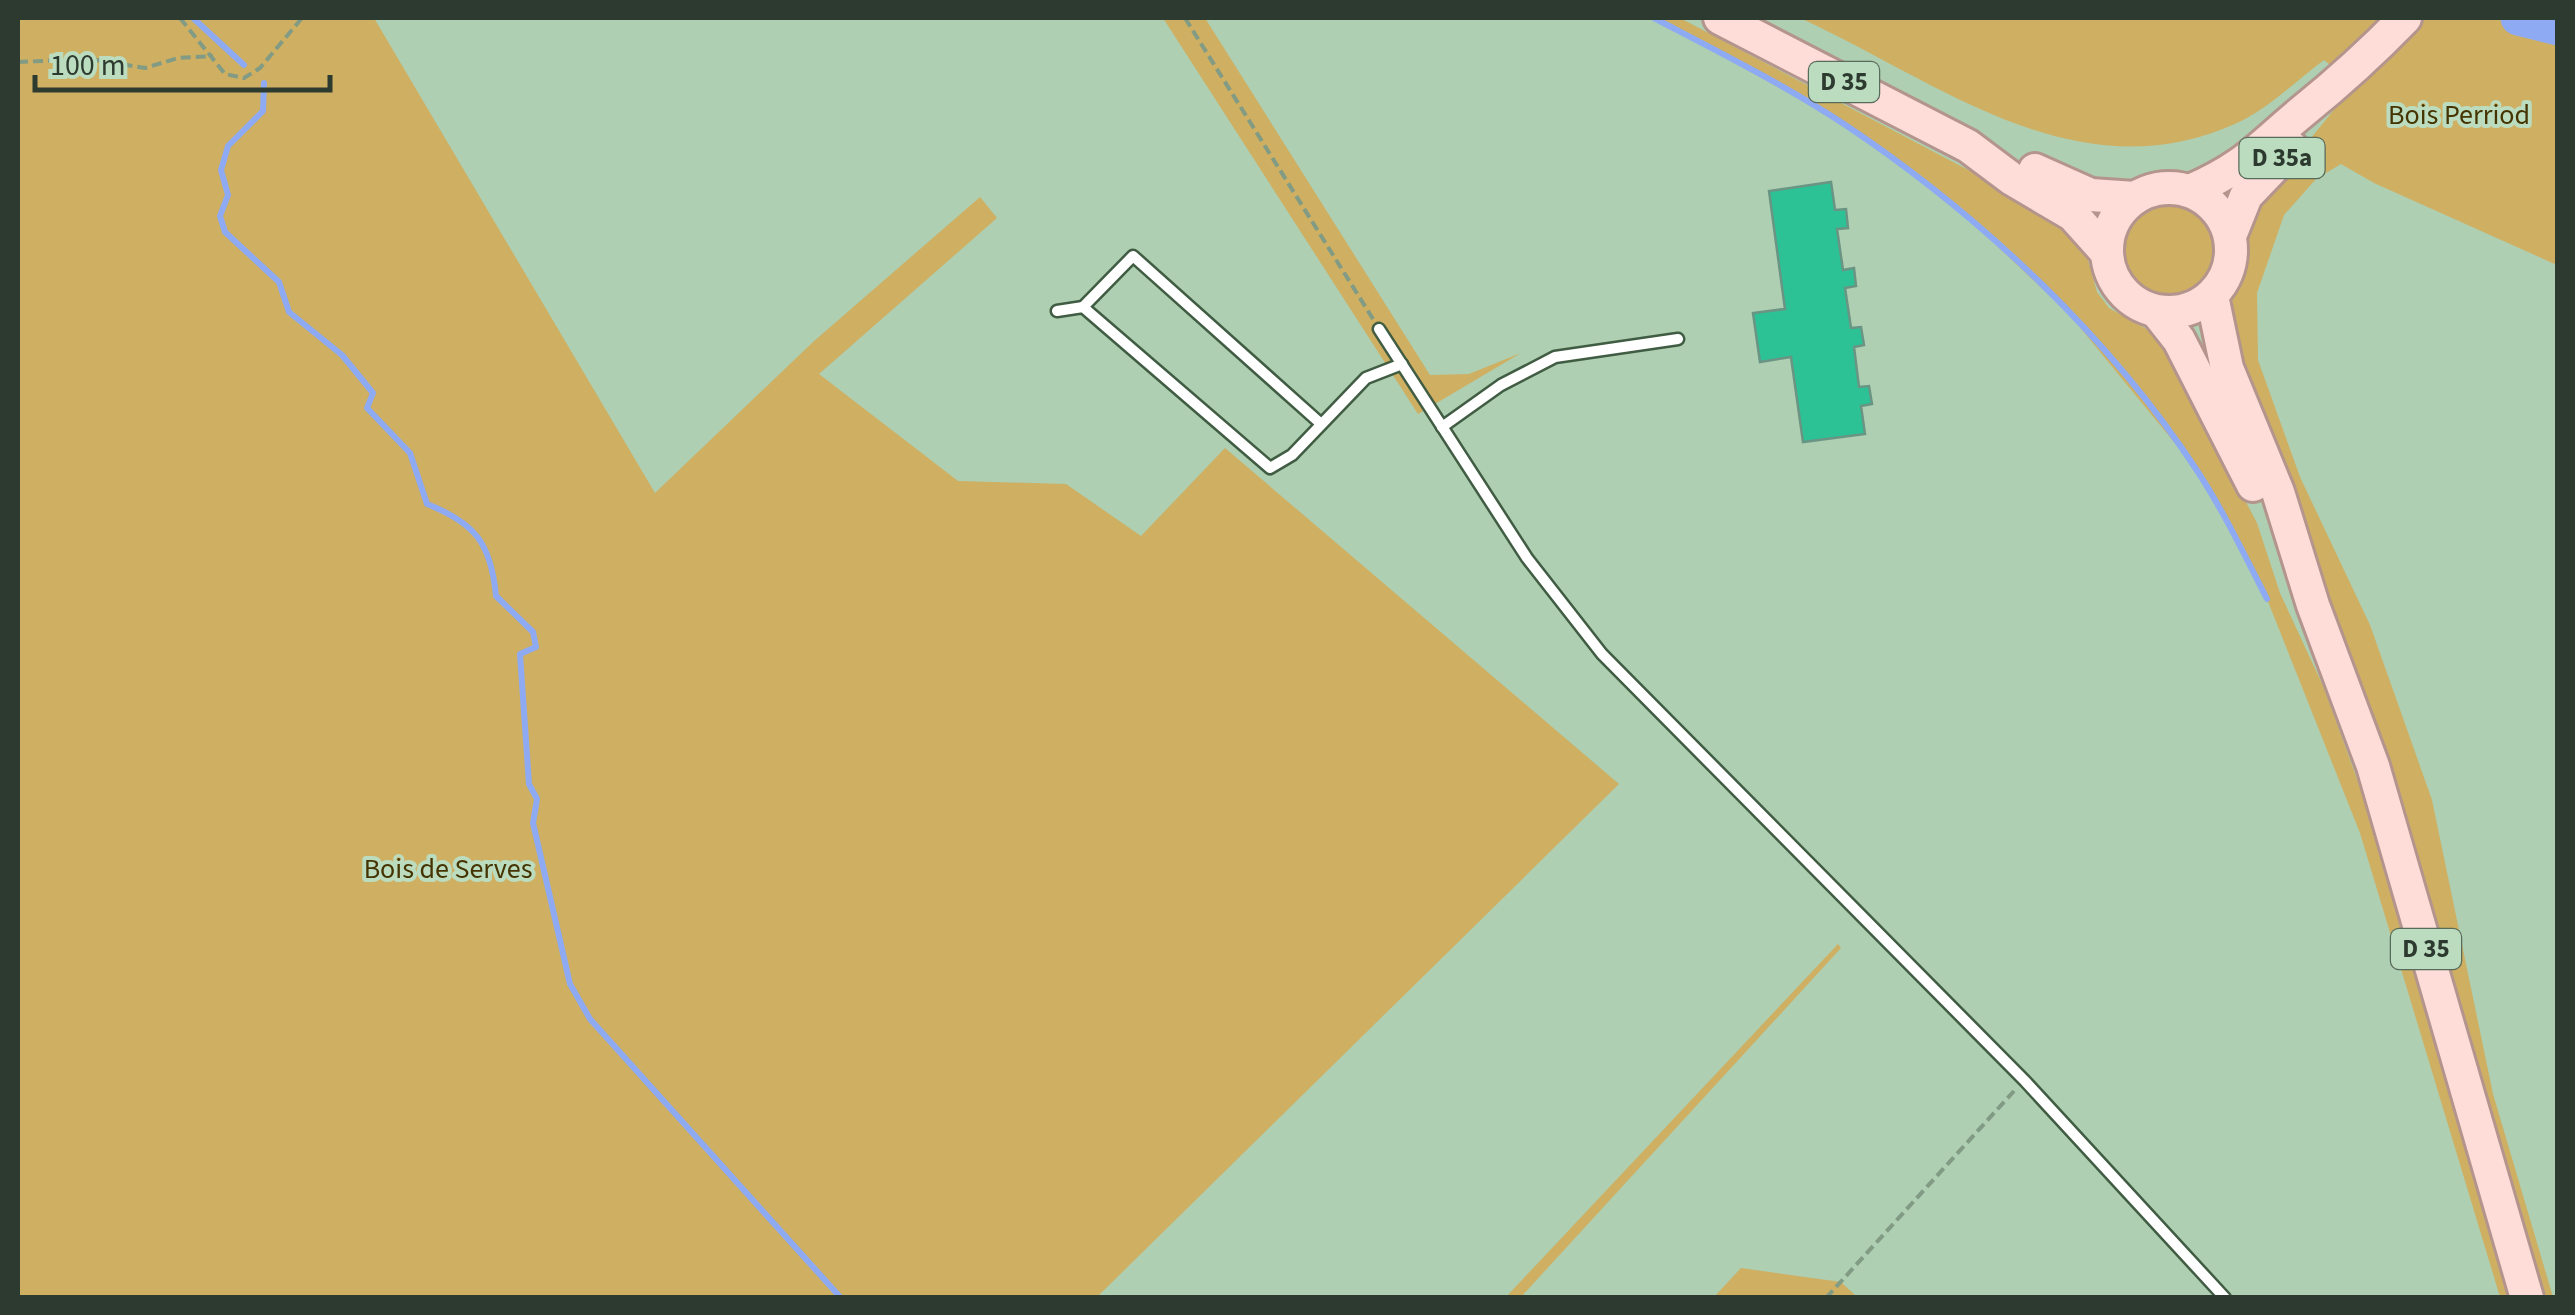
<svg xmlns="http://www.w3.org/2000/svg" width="2575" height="1315" font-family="'Source Sans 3',sans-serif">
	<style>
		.green { fill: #cfaf62 }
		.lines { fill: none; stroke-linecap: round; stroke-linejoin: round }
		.stream { stroke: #8eaaf3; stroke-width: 6 }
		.river { stroke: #8eaaf3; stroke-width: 35 }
		.building { fill: #2cc295; stroke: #6a9483; stroke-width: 2.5 }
		.lane-casing { stroke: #405c43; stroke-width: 15 }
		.primary-casing { stroke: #b4958d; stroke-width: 38 }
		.path { stroke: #819b84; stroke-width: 4; stroke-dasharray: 10 5; stroke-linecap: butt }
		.lane { stroke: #fff; stroke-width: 10 }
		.primary { stroke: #feddd9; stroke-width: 32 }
		.labels { text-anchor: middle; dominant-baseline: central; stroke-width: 8; stroke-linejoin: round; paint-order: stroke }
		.shield { fill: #bbdcbe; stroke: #586b5a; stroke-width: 2.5 }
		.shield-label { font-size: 25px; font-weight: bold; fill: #2d3a2f }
		.park-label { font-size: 28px; fill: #453301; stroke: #bbdcbe }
	</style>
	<rect width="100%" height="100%" fill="#aecfb1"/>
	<!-- green -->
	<g class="green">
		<polygon points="18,18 374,18 655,493 813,342 980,197 997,218 819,374 958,481 1066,484 1141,536 1225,448 1619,784 1097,1297 18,1297"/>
		<polygon points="1163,18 1205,18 1430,375 1469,374 1521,353 1418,414"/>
		<polygon points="1654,18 1680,18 2029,202 2071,230 2084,246 2097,292 2109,308 2159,336 2257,523 2280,593 2324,688 2365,801 2508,1297 2500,1297 2360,833 2267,599 2196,469 2069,314 1960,211 1848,126"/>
		<path d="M1800 18H2557V265L2374 183 2341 164 2316 179 2284 215 2257 293 2258 360 2300 477 2370 625 2432 800 2493 1094 2553 1297H2541L2408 826 2236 344 2230 307 2246 262V225L2255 207 2354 85 2324 60C2296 81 2269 108 2237 123 2077 196 1940 82 1800 18Z"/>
		<circle cx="2169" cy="250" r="45"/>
		<polygon points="1838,944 1841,948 1521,1297 1506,1297"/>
		<polygon points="1741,1268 1841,1282 1857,1297 1714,1297"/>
	</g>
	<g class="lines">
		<!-- stream -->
		<g class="stream">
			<polyline points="193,18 244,65"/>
			<path d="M1654 18C1719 52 1785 85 1847 126 1981 216 2109 336 2198 472 2224 512 2245 556 2267 599"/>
			<path d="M264 83 263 111 228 146 221 170 228 195 220 216 225 232 279 282 289 312 342 355 373 393 367 408 410 453 427 504C475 523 491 543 496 596L533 632 536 647 520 654 529 784 537 799 533 823 570 984 590 1019 841 1298"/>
		</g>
		<!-- river -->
		<polyline class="river" points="2518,18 2558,28"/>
	</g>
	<!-- building -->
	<polygon class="building" points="1831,182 1835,210 1846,209 1848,228 1837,229 1843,270 1854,268 1856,286 1845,288 1851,328 1861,327 1864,345 1854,347 1859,387 1869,386 1872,404 1861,406 1865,434 1803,442 1791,357 1760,362 1753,313 1785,309 1769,191"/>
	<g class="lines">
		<!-- lane casing -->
		<g class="lane-casing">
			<g id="lane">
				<polyline points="1083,307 1133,256 1320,423"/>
				<polyline points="1057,311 1083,307 1270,468 1292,455 1366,378 1402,364"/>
				<polyline points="1379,329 1527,558 1602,654 2025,1081 2225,1298"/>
				<polyline points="1442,427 1501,385 1555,357 1678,339"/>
			</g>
		</g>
		<!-- primary casing -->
		<g class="primary-casing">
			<g id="primary">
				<polyline points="1720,18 1968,146 2012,179 2073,215 2107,253"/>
				<polyline points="2035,170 2091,195 2135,198"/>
				<circle cx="2169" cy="250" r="62"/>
				<path d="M2190 191C2246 167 2259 147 2303 111 2339 82 2372 52 2405 18"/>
				<polyline points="2230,236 2246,196 2292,148"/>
				<polyline points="2212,296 2227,368 2278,492 2313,605 2373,766 2527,1298"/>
				<polyline points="2157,312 2179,340 2253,485"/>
			</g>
		</g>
		<!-- path -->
		<g class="path">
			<polyline points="180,18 225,74 244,78 260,68 302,18"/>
			<polyline points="1185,18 1373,319"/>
			<polyline points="18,62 90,59 145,68 178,58 213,56"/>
			<polyline points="1826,1298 2014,1091"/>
		</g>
		<!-- lane -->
		<use href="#lane" class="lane"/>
		<!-- primary -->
		<use href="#primary" class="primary"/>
	</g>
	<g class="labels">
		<!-- shield labels -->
		<g class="shield">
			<rect x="1809" y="62" width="70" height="40" rx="8"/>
			<rect x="2239.5" y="138" width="85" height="40" rx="8"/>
			<rect x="2391" y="929" width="70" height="40" rx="8"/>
		</g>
		<g class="shield-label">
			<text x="1844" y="82">D 35</text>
			<text x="2282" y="158">D 35a</text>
			<text x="2426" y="949">D 35</text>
		</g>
		<!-- park labels -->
		<g class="park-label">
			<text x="2459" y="115">Bois Perriod</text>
			<text x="448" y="869">Bois de Serves</text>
		</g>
	</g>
	<!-- border -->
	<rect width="2575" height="1315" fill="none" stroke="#2d3a2f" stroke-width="40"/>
	<!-- scale -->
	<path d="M35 75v15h295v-15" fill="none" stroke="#2d3a2f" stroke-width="5"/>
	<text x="50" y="75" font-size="30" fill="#2d3a2f" stroke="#bbdcbe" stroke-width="8" paint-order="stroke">100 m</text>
</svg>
